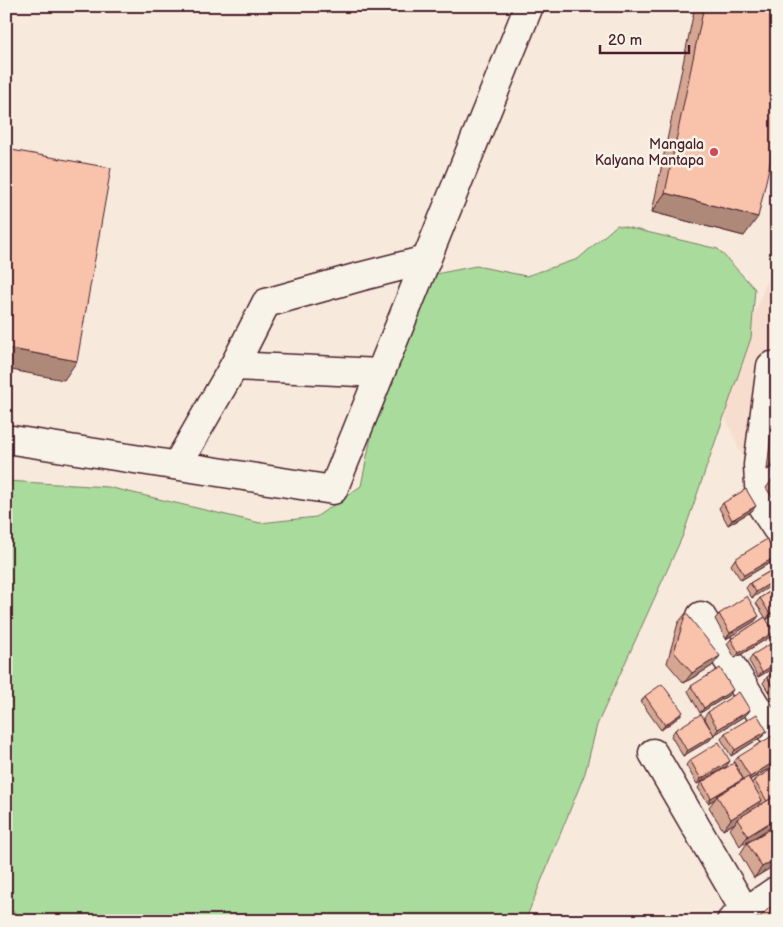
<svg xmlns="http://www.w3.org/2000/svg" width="783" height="927" font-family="'Balsamiq Sans',sans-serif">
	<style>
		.built { fill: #f7ddcd }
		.green { fill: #a9db9c; stroke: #7a7d64 }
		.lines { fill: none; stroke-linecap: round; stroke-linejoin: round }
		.minor-casing { stroke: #4a1f2b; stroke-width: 31 }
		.minor { stroke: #f7f3e8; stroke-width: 28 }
		.wall { fill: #d5a793; stroke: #4a1f2b }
		.shaded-wall { fill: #ae8878; stroke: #4a1f2b }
		.building { fill: #f8c2ab; stroke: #4a1f2b }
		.poi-dot { fill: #d1495b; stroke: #f7f3e8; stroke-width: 2 }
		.labels { text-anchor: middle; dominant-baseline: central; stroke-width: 5; stroke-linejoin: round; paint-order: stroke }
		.poi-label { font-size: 14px; fill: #4a1f2b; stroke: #f7f3e8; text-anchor: end }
	</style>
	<rect width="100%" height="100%" fill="#f7e9dc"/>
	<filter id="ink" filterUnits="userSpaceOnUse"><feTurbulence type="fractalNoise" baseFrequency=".02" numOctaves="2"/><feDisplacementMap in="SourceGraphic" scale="10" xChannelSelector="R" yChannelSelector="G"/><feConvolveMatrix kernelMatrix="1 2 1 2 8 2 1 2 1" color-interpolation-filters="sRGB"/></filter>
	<g filter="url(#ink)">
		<!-- built -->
		<polygon class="built" points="777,252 777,470 754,483 721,408"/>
		<!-- green -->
		<polygon class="green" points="617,225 718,249 755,289 751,338 683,535 597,725 585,773 525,921 27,921 6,907 6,481 108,487 260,523 316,517 361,486 394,325 421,277 476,266 526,276 578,259"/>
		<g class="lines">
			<!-- minor casing -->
			<g class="minor-casing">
				<g id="minor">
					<polyline points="234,366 380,373"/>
					<polyline points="771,366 758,465 760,503 777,529"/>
					<polyline points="6,439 333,490 529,6"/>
					<polyline points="177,465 234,366 266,303 359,277 426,260"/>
					<polyline points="701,616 777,741"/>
					<polyline points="653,753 745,911"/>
					<polyline points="731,921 777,890"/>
				</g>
			</g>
			<!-- minor -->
			<use href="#minor" class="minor"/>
		</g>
		<!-- wall -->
		<g class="wall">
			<polygon points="695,6 777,6 744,236 652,212"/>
			<polygon points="777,412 777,464 767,470 773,417"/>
			<polygon points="777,475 777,504 766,488 774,477"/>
			<polygon points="723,503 752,511 728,525 719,508"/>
			<polygon points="735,559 773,561 741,580 731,565"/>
			<polygon points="777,567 752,598 746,588 750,583"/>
			<polygon points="777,587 777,613 766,620 774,632 770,637 735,658 727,644 731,639 765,617 756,603 760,598"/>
			<polygon points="686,613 712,666 684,683 667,663 678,623"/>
			<polygon points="719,614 755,621 726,639 715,619"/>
			<polygon points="752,655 777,666 758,677 749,661"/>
			<polygon points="777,671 777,699 774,701 763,683 767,677"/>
			<polygon points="691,686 729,695 700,713 688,691"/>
			<polygon points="645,696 679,717 661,730 641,702"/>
			<polygon points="750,710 746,715 714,735 704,717 708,712"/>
			<polygon points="675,730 710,740 683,756 671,736"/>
			<polygon points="725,733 763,736 731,756 721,739"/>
			<polygon points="738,757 777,764 750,780 752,783 754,780 777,766 777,824 740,846 730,829 735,823 723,830 709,807 715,799 708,803 698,788 702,782 741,782 744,780 734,762"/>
			<polygon points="690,760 726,767 697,784 686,765"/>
			<polygon points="747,843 777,864 754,878 740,854"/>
			<polygon points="777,906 777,921 760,917 773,911"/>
		</g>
		<!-- shaded-wall -->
		<g class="shaded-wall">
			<polygon points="665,193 758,217 744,236 652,212"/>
			<polygon points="6,348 77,361 64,380 6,369"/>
			<polygon points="777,459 777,464 767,470 775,460"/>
			<polygon points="756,506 752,511 728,525 732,520"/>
			<polygon points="777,556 773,561 741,580 744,575"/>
			<polygon points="777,579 777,582 752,598 756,592"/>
			<polygon points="777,610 777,613 766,620 770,614"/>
			<polygon points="759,616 755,621 726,639 730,633"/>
			<polygon points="774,632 770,637 735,658 739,653"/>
			<polygon points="720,656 712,666 684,683 692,673"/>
			<polygon points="777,663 777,666 758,677 762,672"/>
			<polygon points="733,690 729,695 700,713 704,708"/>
			<polygon points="750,710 746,715 714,735 718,729"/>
			<polygon points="683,712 679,717 661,730 665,725"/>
			<polygon points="767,731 763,736 731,756 735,750"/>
			<polygon points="714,735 710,740 683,756 687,751"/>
			<polygon points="777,760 777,764 746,782 750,777"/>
			<polygon points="730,761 726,767 697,784 701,779"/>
			<polygon points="743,779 739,784 717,796 715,799 708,803 711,798"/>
			<polygon points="762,800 755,811 737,819 735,823 723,830 731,819"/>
			<polygon points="777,818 777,824 740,846 748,836"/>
			<polygon points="777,858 777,864 754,878 762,867"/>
		</g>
		<!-- building -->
		<g class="building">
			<polygon points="704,6 777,6 777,132 758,217 665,193"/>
			<polygon points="6,25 11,26 6,49"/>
			<polygon points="6,149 111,168 77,361 6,348"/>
			<polygon points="777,442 777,459 775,460"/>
			<polygon points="777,475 777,482 774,477"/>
			<polygon points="746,489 756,506 732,520 723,503"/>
			<polygon points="767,539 777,556 744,575 735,559"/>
			<polygon points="777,567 777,579 756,592 750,583"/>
			<polygon points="777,587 777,610 770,614 760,598"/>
			<polygon points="747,596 759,616 730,633 719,614"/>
			<polygon points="686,613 720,656 692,673 674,652"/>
			<polygon points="765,617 774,632 739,653 731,639"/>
			<polygon points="777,640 777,663 762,672 752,655"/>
			<polygon points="720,668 733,690 704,708 691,686"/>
			<polygon points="777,671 777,694 767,677"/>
			<polygon points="662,684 683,712 665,725 645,696"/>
			<polygon points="739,692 750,710 718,729 708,712"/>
			<polygon points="701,714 714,735 687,751 675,730"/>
			<polygon points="757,714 767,731 735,750 725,733"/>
			<polygon points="772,736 777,745 777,760 750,777 738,757"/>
			<polygon points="719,742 730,761 701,779 690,760"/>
			<polygon points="734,763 743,779 711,798 702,782"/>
			<polygon points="777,766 777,795 767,801 754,780"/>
			<polygon points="748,777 762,800 731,819 717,796"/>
			<polygon points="777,795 777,818 748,836 737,819"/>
			<polygon points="777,825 777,858 762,867 747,843"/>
			<polygon points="770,907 777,917 777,921 749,921 760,917"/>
		</g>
	</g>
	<!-- markers -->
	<circle class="poi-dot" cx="714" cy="152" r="5"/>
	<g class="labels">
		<!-- poi labels -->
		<g class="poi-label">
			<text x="704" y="144">Mangala<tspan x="704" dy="16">Kalyana Mantapa</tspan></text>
		</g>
	</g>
	<!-- margin -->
	<rect width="783" height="927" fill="none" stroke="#f7f3e8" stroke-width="25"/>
	<rect x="12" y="12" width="758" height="902" fill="none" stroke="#4a1f2b" stroke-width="2" filter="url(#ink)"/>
	<!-- scale -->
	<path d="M600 45v8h89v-8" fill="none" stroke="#4a1f2b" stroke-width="2.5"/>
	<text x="608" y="45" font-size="15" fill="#4a1f2b" stroke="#f7f3e8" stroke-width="4" paint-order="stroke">20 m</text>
</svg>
